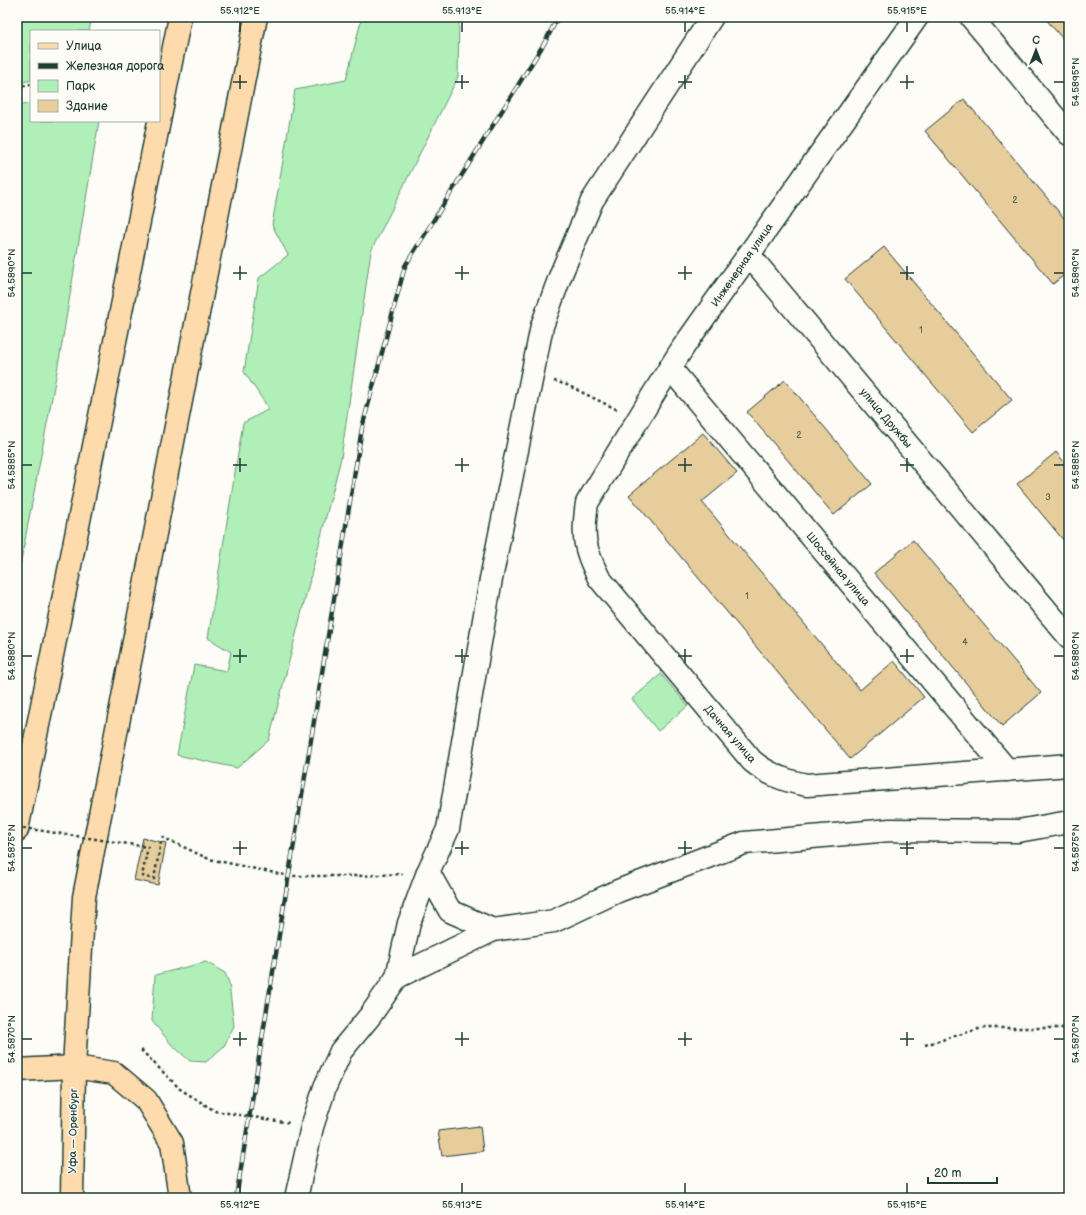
<svg xmlns="http://www.w3.org/2000/svg" width="1086" height="1215" font-family="'Balsamiq Sans',sans-serif">
	<style>
		.green { fill: #b0efb7; stroke: #689676 }
		.building { fill: #e7cd9c; stroke: #1f3d34 }
		.lines { fill: none; stroke-linecap: round; stroke-linejoin: round }
		.minor-casing { stroke: #1f3d34; stroke-width: 25 }
		.major-casing { stroke: #1f3d34; stroke-width: 25 }
		.highway-casing { stroke: #1f3d34; stroke-width: 25 }
		.path { stroke: #1f3d34; stroke-width: 2.5; stroke-dasharray: 3 3; stroke-linecap: butt }
		.minor { stroke: #fdfcf7; stroke-width: 22 }
		.major { stroke: #fedbac; stroke-width: 22 }
		.highway { stroke: #fedbac; stroke-width: 22 }
		.rail-casing { stroke: #1f3d34; stroke-width: 4.5 }
		.rail { stroke: #fdfcf7; stroke-width: 3; stroke-dasharray: 9; stroke-linecap: butt }
		.path-bridge { stroke: #1f3d34; stroke-width: 2.5; stroke-dasharray: 3 3; stroke-linecap: butt }
		.ticks { fill: none; stroke: #1f3d34; stroke-width: 1.5 }
		.labels { text-anchor: middle; dominant-baseline: central; stroke-width: 3; stroke-linejoin: round; paint-order: stroke }
		.number-label { font-size: 9px; fill: #51614e }
		.street-label { font-size: 11px; fill: #1f3d34; stroke: #fdfcf7 }
		.neatline { fill: none; stroke: #1f3d34; stroke-width: 1.5 }
		.ticks-label { font-size: 10px; text-anchor: middle; fill: #1f3d34 }
	</style>
	<rect width="100%" height="100%" fill="#fdfcf7"/>
	<filter id="ink" filterUnits="userSpaceOnUse"><feTurbulence type="fractalNoise" baseFrequency=".025" numOctaves="2"/><feDisplacementMap in="SourceGraphic" scale="8" xChannelSelector="R" yChannelSelector="G"/><feConvolveMatrix kernelMatrix="1 2 1 2 8 2 1 2 1" color-interpolation-filters="sRGB"/></filter>
	<g filter="url(#ink)">
		<!-- green -->
		<g class="green">
			<polygon points="17,17 92,17 89,31 31,31 31,80 17,84"/>
			<polygon points="362,17 459,17 458,77 371,251 341,458 269,740 237,768 177,755 194,665 227,671 231,652 208,638 243,423 269,409 244,372 259,278 288,255 272,225 295,90 346,80"/>
			<polygon points="31,103 31,121 99,121 60,355 17,582 17,106"/>
			<polygon points="661,674 688,706 658,731 632,699"/>
			<polygon points="206,962 225,973 229,983 234,1026 224,1046 206,1062 190,1061 171,1044 152,1021 155,975"/>
		</g>
		<!-- building -->
		<g class="building">
			<polygon points="1044,17 1069,17 1069,46"/>
			<polygon points="964,99 1069,224 1069,271 1053,284 925,131"/>
			<polygon points="884,247 1012,400 973,432 845,279"/>
			<polygon points="785,380 872,484 834,515 747,412"/>
			<polygon points="703,433 737,473 702,502 755,565 860,690 894,661 924,697 850,759 629,495"/>
			<polygon points="1056,452 1069,468 1069,547 1017,484"/>
			<polygon points="913,540 1041,693 1002,726 874,573"/>
			<polygon points="143,838 166,843 158,885 134,880"/>
			<polygon points="480,1126 483,1151 442,1156 438,1131"/>
		</g>
		<g class="lines">
			<!-- minor casing -->
			<g class="minor-casing">
				<g id="minor">
					<path d="M917 17 684 346 656 390 587 503C582 536 584 549 599 578L752 761C769 775 786 781 807 785L1069 765"/>
					<polyline points="971,17 1069,134"/>
					<polyline points="749,255 1069,637"/>
					<polyline points="670,368 1007,770"/>
					<polyline points="428,872 450,911 493,930"/>
					<polyline points="397,977 409,923 428,872 448,829 491,579 542,326 561,274 592,201 712,17"/>
					<polyline points="296,1198 312,1127 325,1087 341,1051 370,1016 397,977 493,930 554,921 618,891 744,843 890,830 1018,831 1069,822"/>
				</g>
			</g>
			<!-- major casing -->
			<g class="major-casing">
				<polyline id="major" points="17,1070 74,1067 114,1073 146,1100 172,1143 180,1198"/>
			</g>
			<!-- highway casing -->
			<g class="highway-casing">
				<g id="highway">
					<polyline points="17,830 180,17"/>
					<polyline points="72,1198 74,1067 84,897 256,17"/>
				</g>
			</g>
			<!-- path -->
			<g class="path">
				<polyline points="17,87 31,84"/>
				<polyline points="554,381 567,385 618,410"/>
				<polyline points="162,837 209,859 289,876 357,876 403,874"/>
				<polyline points="141,846 148,847 142,876 154,879 161,842"/>
				<polyline points="925,1045 982,1028 1069,1028"/>
				<polyline points="141,1050 180,1089 215,1111 290,1123"/>
			</g>
			<!-- minor -->
			<use href="#minor" class="minor"/>
			<!-- major -->
			<use href="#major" class="major"/>
			<!-- highway -->
			<use href="#highway" class="highway"/>
			<!-- rail casing -->
			<g class="rail-casing">
				<polyline id="rail" points="236,1198 362,428 405,266 545,42 558,17"/>
			</g>
			<!-- rail -->
			<use href="#rail" class="rail"/>
			<!-- path-bridge -->
			<polyline class="path-bridge" points="17,827 141,846"/>
		</g>
	</g>
	<!-- ticks -->
	<path class="ticks" d="M240 22V32M462 22V32M685 22V32M907 22V32M240 75V89M462 75V89M685 75V89M907 75V89M233 82H247M455 82H469M678 82H692M900 82H914M1054 82H1064M240 266V280M462 266V280M685 266V280M907 266V280M22 273H32M233 273H247M455 273H469M678 273H692M900 273H914M1054 273H1064M240 458V472M462 458V472M685 458V472M907 458V472M22 465H32M233 465H247M455 465H469M678 465H692M900 465H914M1054 465H1064M240 649V663M462 649V663M685 649V663M907 649V663M22 656H32M233 656H247M455 656H469M678 656H692M900 656H914M1054 656H1064M240 841V855M462 841V855M685 841V855M907 841V855M22 848H32M233 848H247M455 848H469M678 848H692M900 848H914M1054 848H1064M240 1032V1046M462 1032V1046M685 1032V1046M907 1032V1046M22 1039H32M233 1039H247M455 1039H469M678 1039H692M900 1039H914M1054 1039H1064M240 1183V1193M462 1183V1193M685 1183V1193M907 1183V1193"/>
	<g class="labels">
		<!-- number labels -->
		<g class="number-label">
			<text x="1015" y="200">2</text>
			<text x="921" y="330">1</text>
			<text x="799" y="435">2</text>
			<text x="1048" y="497">3</text>
			<text x="747" y="596">1</text>
			<text x="965" y="642">4</text>
		</g>
		<!-- street labels -->
		<g class="street-label">
			<text transform="translate(742 265) rotate(-55)">Инженерная улица</text>
			<text transform="translate(886 418) rotate(50)">улица Дружбы</text>
			<text transform="translate(838 569) rotate(50)">Шоссейная улица</text>
			<text transform="translate(730 734) rotate(49)">Дачная улица</text>
			<text transform="translate(73 1131) rotate(-89)">Уфа — Оренбург</text>
		</g>
	</g>
	<!-- margin -->
	<rect width="1086" height="1215" fill="none" stroke="#fdfcf7" stroke-width="44"/>
	<!-- legend -->
	<rect x="30" y="30" width="130" height="92" fill="#fdfcf7" stroke="#a4b0a9"/>
	<rect x="38" y="43" width="20" height="6" fill="#fedbac" stroke="#a4b0a9"/>
	<text x="66" y="50" font-size="12" fill="#1f3d34">Улица</text>
	<rect x="38" y="63" width="20" height="6" fill="#1f3d34" stroke="#a4b0a9"/>
	<text x="66" y="70" font-size="12" fill="#1f3d34">Железная дорога</text>
	<rect x="38" y="80" width="20" height="12" fill="#b0efb7" stroke="#a4b0a9"/>
	<text x="66" y="90" font-size="12" fill="#1f3d34">Парк</text>
	<rect x="38" y="100" width="20" height="12" fill="#e7cd9c" stroke="#a4b0a9"/>
	<text x="66" y="110" font-size="12" fill="#1f3d34">Здание</text>
	<!-- north arrow -->
	<g transform="translate(1036 50)" stroke="#fdfcf7" stroke-width="3" paint-order="stroke">
	<path d="M0-3L7 15L0 10L-7 15Z" fill="#1f3d34"/>
	<text y="-6" font-size="11" font-weight="bold" text-anchor="middle" fill="#1f3d34">С</text>
	</g>
	<!-- scale -->
	<path d="M928 1177v6h69v-6" fill="none" stroke="#1f3d34" stroke-width="2"/>
	<text x="934" y="1177" font-size="12" fill="#1f3d34" stroke="#fdfcf7" stroke-width="3" paint-order="stroke">20 m</text>
	<rect x="22" y="22" width="1042" height="1171" class="neatline"/>
	<g class="ticks-label">
		<text x="240" y="14">55.912°E</text>
		<text x="462" y="14">55.913°E</text>
		<text x="685" y="14">55.914°E</text>
		<text x="907" y="14">55.915°E</text>
		<text transform="translate(1075 82) rotate(-90)" y="4">54.5895°N</text>
		<text transform="translate(11 273) rotate(-90)" y="4">54.5890°N</text>
		<text transform="translate(1075 273) rotate(-90)" y="4">54.5890°N</text>
		<text transform="translate(11 465) rotate(-90)" y="4">54.5885°N</text>
		<text transform="translate(1075 465) rotate(-90)" y="4">54.5885°N</text>
		<text transform="translate(11 656) rotate(-90)" y="4">54.5880°N</text>
		<text transform="translate(1075 656) rotate(-90)" y="4">54.5880°N</text>
		<text transform="translate(11 848) rotate(-90)" y="4">54.5875°N</text>
		<text transform="translate(1075 848) rotate(-90)" y="4">54.5875°N</text>
		<text transform="translate(11 1039) rotate(-90)" y="4">54.5870°N</text>
		<text transform="translate(1075 1039) rotate(-90)" y="4">54.5870°N</text>
		<text x="240" y="1208">55.912°E</text>
		<text x="462" y="1208">55.913°E</text>
		<text x="685" y="1208">55.914°E</text>
		<text x="907" y="1208">55.915°E</text>
	</g>
</svg>
